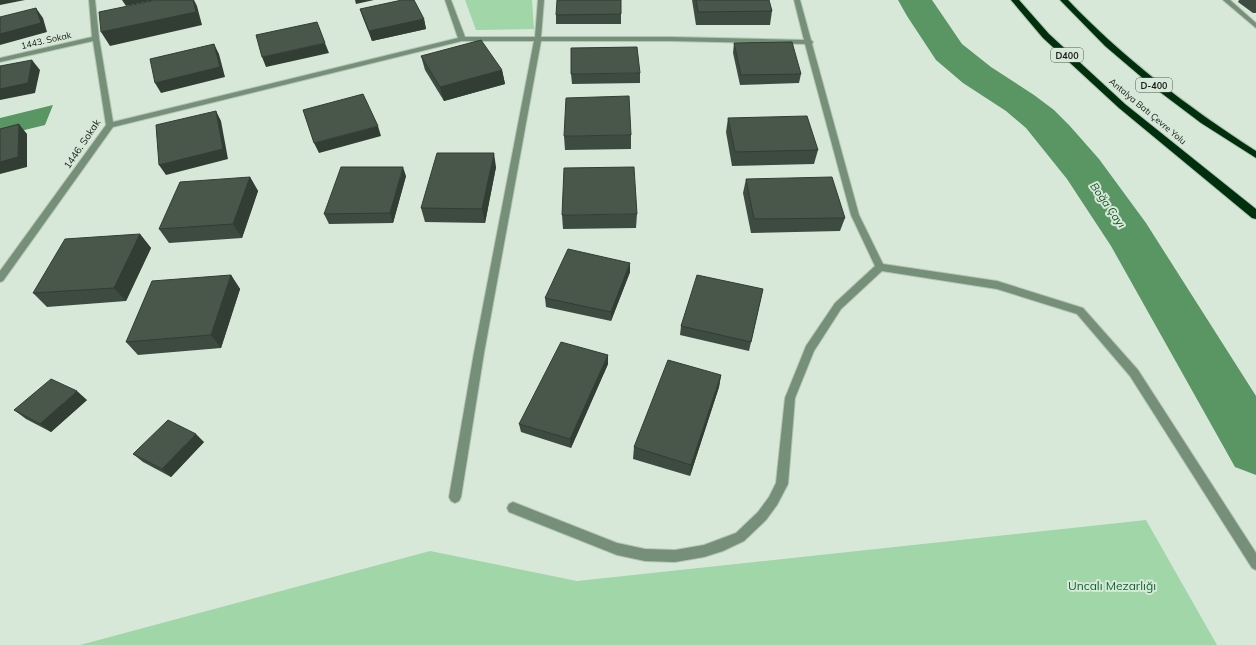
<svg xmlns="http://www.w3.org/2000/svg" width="1256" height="645" font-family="Mulish,sans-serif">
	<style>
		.green { fill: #a1d6a8 }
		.water { fill: #5a9564 }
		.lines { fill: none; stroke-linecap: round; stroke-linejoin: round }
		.river { fill: #5a9564; fill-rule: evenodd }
		.minor-casing { stroke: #b4c4b5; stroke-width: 2 }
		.highway-casing { stroke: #b4c4b5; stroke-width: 2 }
		.minor { fill: #758f78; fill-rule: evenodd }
		.highway { fill: #002f0d; fill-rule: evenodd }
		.wall { fill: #3e4b40 }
		.shaded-wall { fill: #323d34 }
		.building { fill: #48574a; stroke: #323d34 }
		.labels { text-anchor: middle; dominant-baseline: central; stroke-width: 4; stroke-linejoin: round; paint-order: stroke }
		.far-street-label { font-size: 9px; fill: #171e18; stroke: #d7e8d8 }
		.shield { fill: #d7e8d8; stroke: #515b52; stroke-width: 1 }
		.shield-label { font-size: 9px; font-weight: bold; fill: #171e18 }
		.street-label { font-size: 10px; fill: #171e18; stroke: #d7e8d8 }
		.water-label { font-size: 11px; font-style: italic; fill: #125425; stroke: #d7e8d8 }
		.near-park-label { font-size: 12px; fill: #07692a; stroke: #d7e8d8 }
	</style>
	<rect width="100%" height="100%" fill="#d7e8d8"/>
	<!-- green -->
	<g class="green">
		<polygon points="465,0 532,0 534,29 476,30"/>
		<polygon points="1146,520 1217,645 80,645 430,551 577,581"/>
	</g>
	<!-- water -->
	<polygon class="water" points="53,105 45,125 0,136 0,118"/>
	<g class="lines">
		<!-- river -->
		<polygon class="river" points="898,0 932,0 962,44 991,67 1034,95 1054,110 1069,125 1099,159 1146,223 1256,396 1256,475 1235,467 1111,246 1067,179 1026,128 1006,111 963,83 936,60 907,16"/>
		<!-- minor casing -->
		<g class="minor-casing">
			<g id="minor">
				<polygon points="89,0 95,0 99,38 113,122 458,38 445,0 451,0 465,37 535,37 538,0 544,0 541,37 671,37 804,40 794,0 800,0 811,40 813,42 812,44 859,215 883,264 997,281 1083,308 1138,370 1256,553 1256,570 1252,568 1130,376 1077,314 997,289 882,271 841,309 814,351 795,398 788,484 777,505 766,520 744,541 723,551 704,557 675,562 645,561 617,555 509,512 507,508 509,504 513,502 617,543 645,549 675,550 704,545 736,533 758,512 769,497 776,483 785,398 806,346 835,303 875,266 851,215 805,44 671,41 541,41 484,353 461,497 459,501 455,503 451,501 449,497 474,353 534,41 462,41 113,127 3,281 0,282 0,271 106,125 93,41 0,62 0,58 92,37"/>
				<polygon points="1223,0 1230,0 1256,23 1256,28"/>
			</g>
		</g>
		<!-- highway casing -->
		<g class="highway-casing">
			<g id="highway">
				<polygon points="1011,0 1019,0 1049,34 1125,104 1256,209 1256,219 1252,218 1119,108 1043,38"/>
				<path d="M1060 0H1068C1124 59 1188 107 1256 151V158L1201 123 1152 86 1105 46Z"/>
			</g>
		</g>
		<!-- minor -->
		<use href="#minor" class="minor"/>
		<!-- highway -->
		<use href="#highway" class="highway"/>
	</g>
	<!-- wall -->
	<g class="wall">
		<polygon points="621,0 621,24 556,24 556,15"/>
		<polygon points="692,0 769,0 772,11 770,25 696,25"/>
		<polygon points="1239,0 1256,0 1256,13 1253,13 1238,2"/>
		<polygon points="360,9 424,19 426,29 372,41 363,18"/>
		<polygon points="734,43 801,74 799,83 740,85 733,53"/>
		<polygon points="421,56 502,70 505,84 444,101 425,70"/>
		<polygon points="640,73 640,83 572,84 571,74"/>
		<polygon points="728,118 818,150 814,164 732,166 726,132"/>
		<polygon points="631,135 631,149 565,150 564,136"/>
		<polygon points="496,167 485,223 425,222 421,208"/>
		<polygon points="406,176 393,223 329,224 324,214"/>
		<polygon points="250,177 258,191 242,238 169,243 159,229"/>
		<polygon points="746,179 845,218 840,231 751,233 743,193"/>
		<polygon points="637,214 636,228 563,229 562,215"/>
		<polygon points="140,234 151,248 126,301 47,307 33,293"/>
		<polygon points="630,263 630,272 611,321 546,307 545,298"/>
		<polygon points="231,275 240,289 221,348 138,355 126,342"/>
		<polygon points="763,289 749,351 680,335 681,326"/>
		<polygon points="608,355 608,364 571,448 521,432 519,424"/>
		<polygon points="721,375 719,387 690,476 633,459 634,447"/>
		<polygon points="87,400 51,432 26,419 14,410"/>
		<polygon points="204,442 171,477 143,462 133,454"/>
	</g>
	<!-- shaded-wall -->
	<g class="shaded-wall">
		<polygon points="0,0 25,0 0,5"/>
		<polygon points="122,0 156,0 126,6"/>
		<polygon points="193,0 194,0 197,6 202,25 110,46 101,32"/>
		<polygon points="355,0 374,0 356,4"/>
		<polygon points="36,8 43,18 47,32 0,45 0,34"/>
		<polygon points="424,19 426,29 372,41 369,31"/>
		<polygon points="325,43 329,53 266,67 262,57"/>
		<polygon points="214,44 219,54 225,77 161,93 155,83"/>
		<polygon points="32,60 40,70 35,93 0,100 0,89"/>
		<polygon points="502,70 505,84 444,101 440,87"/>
		<polygon points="216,111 221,121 228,159 166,175 159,165"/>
		<polygon points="19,124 27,134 27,167 0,174 0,162"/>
		<polygon points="378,126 381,136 319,153 314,143"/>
		<polygon points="494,153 496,167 485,223 482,209"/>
		<polygon points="403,167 406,176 393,223 390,213"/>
		<polygon points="250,177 258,191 242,238 233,224"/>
		<polygon points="140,234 151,248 126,301 114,288"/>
		<polygon points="630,263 630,272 611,321 611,312"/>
		<polygon points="231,275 240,289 221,348 211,335"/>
		<polygon points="608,355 608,364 571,448 570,439"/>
		<polygon points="721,375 719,387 690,476 691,465"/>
		<polygon points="77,391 87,400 51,432 40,424"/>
		<polygon points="196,434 204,442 171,477 162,469"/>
	</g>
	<!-- building -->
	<g class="building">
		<polygon points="157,0 193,0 196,12 101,32 99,12"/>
		<polygon points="402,0 414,0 424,19 369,31 360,9"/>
		<polygon points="557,0 621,0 621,14 556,15"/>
		<polygon points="696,0 769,0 772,11 698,12"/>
		<polygon points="36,8 41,23 0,34 0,17"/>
		<polygon points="317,22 325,43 262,57 256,35"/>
		<polygon points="481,40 502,70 440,87 421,56"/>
		<polygon points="792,42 801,74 741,75 734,43"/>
		<polygon points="214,44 220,67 155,83 150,59"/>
		<polygon points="637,47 640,73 571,74 571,48"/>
		<polygon points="32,60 28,83 0,89 0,66"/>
		<polygon points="363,94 378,126 314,143 303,110"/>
		<polygon points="629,96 631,135 564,136 566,98"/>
		<polygon points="216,111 223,149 159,165 156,125"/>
		<polygon points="807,116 818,150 735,152 728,118"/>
		<polygon points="19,124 18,157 0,162 0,129"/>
		<polygon points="437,153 494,153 482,209 421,208"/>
		<polygon points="341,167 403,167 390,213 324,214"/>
		<polygon points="634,167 637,214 562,215 564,168"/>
		<polygon points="250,177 233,224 159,229 180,182"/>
		<polygon points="832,177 845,218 754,219 746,179"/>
		<polygon points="140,234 114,288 33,293 65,239"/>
		<polygon points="568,249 630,263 611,312 545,298"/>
		<polygon points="231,275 211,335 126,342 152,281"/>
		<polygon points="697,275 763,289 751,342 681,326"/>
		<polygon points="561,342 608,355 570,439 519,424"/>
		<polygon points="668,360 721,375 691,465 634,447"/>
		<polygon points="51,379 77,391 40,424 14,410"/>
		<polygon points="168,420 196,434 162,469 133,454"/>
	</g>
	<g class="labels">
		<!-- far-street labels -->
		<g class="far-street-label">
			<text transform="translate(46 40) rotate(-13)">1443. Sokak</text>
			<text transform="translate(1148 111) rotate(40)">Antalya Batı Çevre Yolu</text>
		</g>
		<!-- shield labels -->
		<g class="shield">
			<rect x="1051" y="48" width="32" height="14" rx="3"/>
			<rect x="1136" y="78" width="36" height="14" rx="3"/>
		</g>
		<g class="shield-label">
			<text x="1067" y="55">D400</text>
			<text x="1154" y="85">D-400</text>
		</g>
		<!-- street labels -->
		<g class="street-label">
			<text transform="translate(82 144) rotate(-56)">1446. Sokak</text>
		</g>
		<!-- water labels -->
		<g class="water-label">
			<text transform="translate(1108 205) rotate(55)">Boğa Çayı</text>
		</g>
		<!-- near-park labels -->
		<g class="near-park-label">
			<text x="1112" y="585">Uncalı Mezarlığı</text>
		</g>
	</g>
</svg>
